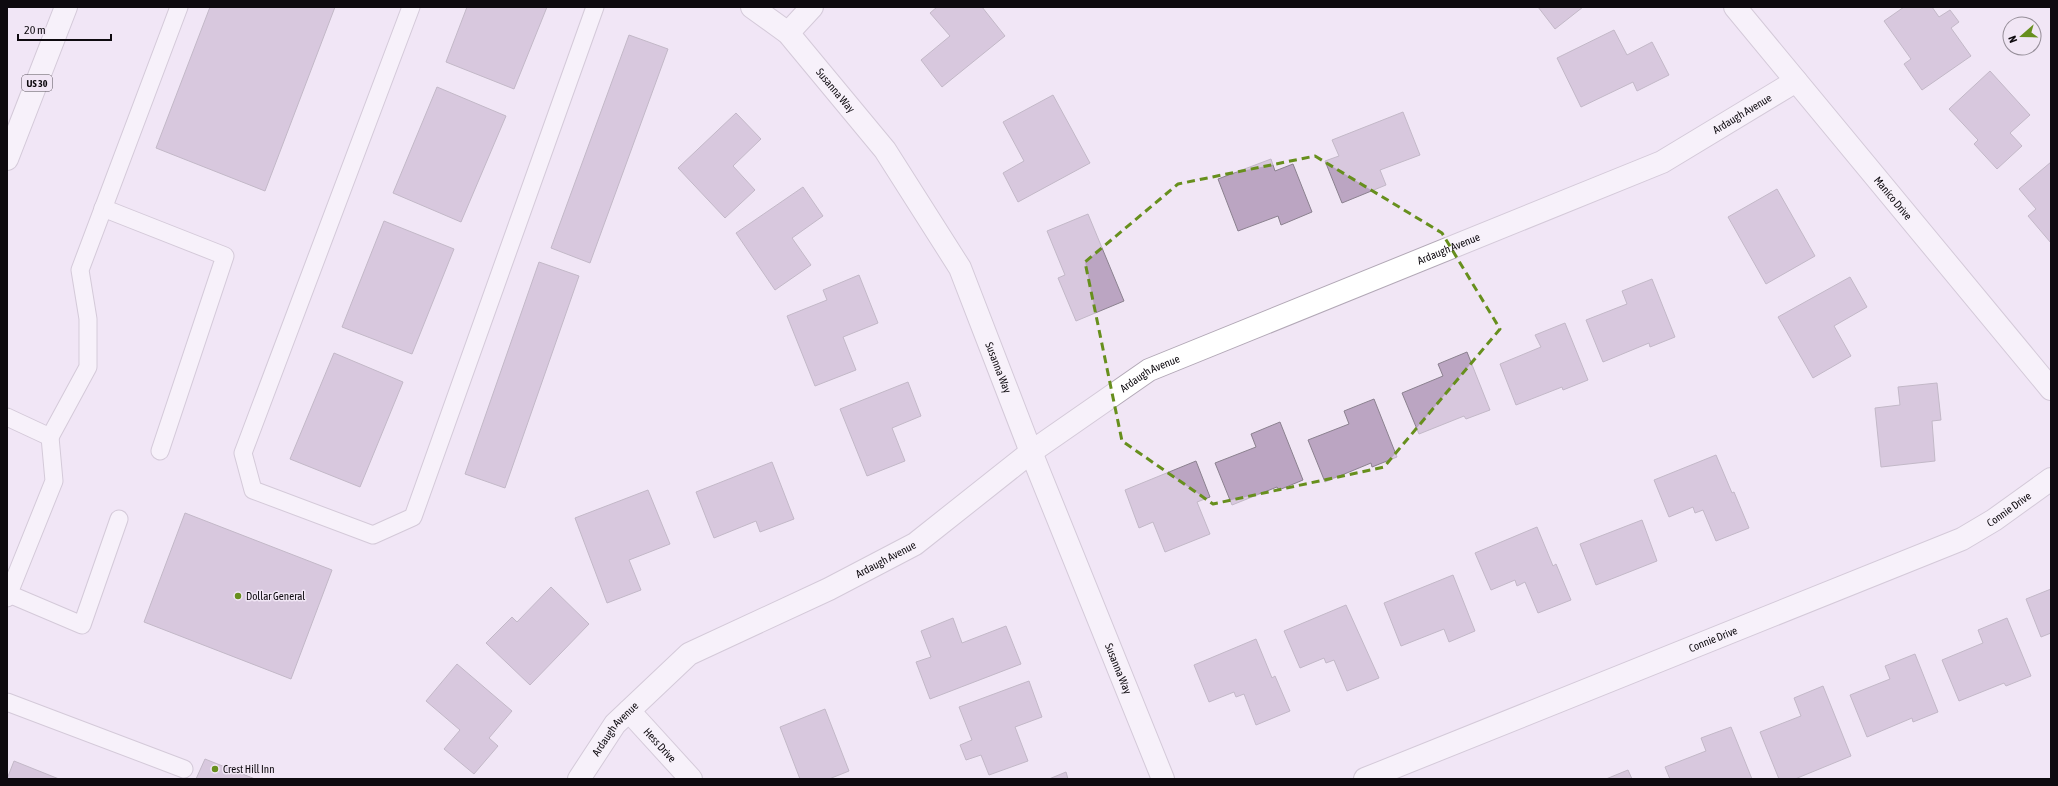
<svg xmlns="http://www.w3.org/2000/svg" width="2058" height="786" font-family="'Asap Condensed',sans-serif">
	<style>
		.building { fill: #bba5c2; stroke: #8b818f }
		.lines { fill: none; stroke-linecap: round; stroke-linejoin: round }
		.service-casing { stroke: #b2a8b6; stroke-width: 19 }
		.minor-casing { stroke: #b2a8b6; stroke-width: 24 }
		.primary-casing { stroke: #b2a8b6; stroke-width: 24 }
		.service { stroke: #fff; stroke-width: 17 }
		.minor { stroke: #fff; stroke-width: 22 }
		.primary { stroke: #fff; stroke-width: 22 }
		.marked { fill: none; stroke: #678f1d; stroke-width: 3; stroke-dasharray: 8 5; stroke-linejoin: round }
		.poi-dot { fill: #678f1d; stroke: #f1e6f5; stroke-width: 1.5 }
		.labels { text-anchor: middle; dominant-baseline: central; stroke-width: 3; stroke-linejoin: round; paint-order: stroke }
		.shield { fill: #f1e6f5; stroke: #524c54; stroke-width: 1 }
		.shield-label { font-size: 10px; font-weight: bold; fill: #0e0a0f }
		.street-label { font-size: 11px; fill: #0e0a0f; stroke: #f1e6f5 }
		.poi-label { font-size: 11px; fill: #0e0a0f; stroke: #f1e6f5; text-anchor: start }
	</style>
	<rect width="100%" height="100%" fill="#f1e6f5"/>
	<!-- building -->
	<g class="building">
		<polygon points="210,7 335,7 265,191 156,148"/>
		<polygon points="467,7 547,7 514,89 446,62"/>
		<polygon points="937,7 982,7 1005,36 942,87 921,60 950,36 930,13"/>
		<polygon points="1538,7 1583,7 1555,29"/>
		<polygon points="1904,7 1932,7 1939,17 1950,10 1959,22 1951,28 1971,56 1922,90 1904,64 1911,59 1884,21"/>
		<polygon points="1614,30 1627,55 1652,42 1669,75 1637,91 1633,82 1581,107 1557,58"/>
		<polygon points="629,35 668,49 590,263 551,248"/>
		<polygon points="1990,71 2030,115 2010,133 2022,146 1997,169 1974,144 1978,140 1949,109"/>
		<polygon points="437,87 506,116 461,222 393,193"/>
		<polygon points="1053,95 1090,163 1018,202 1003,173 1024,161 1003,122"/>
		<polygon points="1403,112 1420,155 1380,170 1386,185 1342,203 1325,161 1339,156 1332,140"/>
		<polygon points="736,113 761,139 733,166 755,190 725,218 678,168"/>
		<polygon points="1271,159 1275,171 1293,164 1312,212 1281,225 1278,216 1238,231 1218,179"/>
		<polygon points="2051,162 2051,243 2028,216 2036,209 2019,189"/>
		<polygon points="803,187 823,216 792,238 811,265 775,290 736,233"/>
		<polygon points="1777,189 1815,256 1766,284 1728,217"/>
		<polygon points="1088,214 1124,301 1076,321 1058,278 1065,275 1047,231"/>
		<polygon points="384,221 454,249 412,354 342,327"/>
		<polygon points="539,262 579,276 505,488 465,474"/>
		<polygon points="859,275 878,323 843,337 856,370 815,386 787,316 827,300 823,290"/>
		<polygon points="1850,277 1867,307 1834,326 1851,356 1813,378 1778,317"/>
		<polygon points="1652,279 1675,337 1650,347 1649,343 1603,362 1586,320 1627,304 1622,291"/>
		<polygon points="1565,323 1588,380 1563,390 1562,387 1516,405 1500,364 1541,347 1535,335"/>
		<polygon points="1467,352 1490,410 1466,419 1464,416 1419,434 1402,393 1443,376 1438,364"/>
		<polygon points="334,353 403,382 360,487 290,459"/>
		<polygon points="908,382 921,416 892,428 905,461 867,476 840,409"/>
		<polygon points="1937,383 1941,420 1932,421 1935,461 1881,467 1875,408 1900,405 1898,387"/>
		<polygon points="1374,399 1397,457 1372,467 1371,463 1325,482 1308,440 1349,424 1344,411"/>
		<polygon points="1280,422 1303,480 1279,490 1277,487 1232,505 1215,463 1256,447 1251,434"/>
		<polygon points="1716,455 1732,493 1734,492 1749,528 1716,541 1703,510 1695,513 1693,507 1669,517 1654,480"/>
		<polygon points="1196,461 1210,497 1197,502 1210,534 1165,552 1153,522 1139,528 1125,490"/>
		<polygon points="772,462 794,519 760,532 756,521 714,538 696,492"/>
		<polygon points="648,490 670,544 629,560 641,590 607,603 575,518"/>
		<polygon points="185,513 332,570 291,679 144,622"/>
		<polygon points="1642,520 1657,561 1596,585 1580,544"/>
		<polygon points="1537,527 1553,566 1556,564 1571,600 1538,613 1525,582 1517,586 1515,580 1491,590 1475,553"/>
		<polygon points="1453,575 1475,631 1449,642 1444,629 1401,646 1384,603"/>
		<polygon points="551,587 589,624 530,685 486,643 512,617 517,622"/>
		<polygon points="2051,589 2051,633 2041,637 2026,599"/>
		<polygon points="1346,605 1379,678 1347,691 1334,660 1326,663 1324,658 1300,668 1284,631"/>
		<polygon points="953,618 962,643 1006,626 1021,664 930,699 916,662 931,657 921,631"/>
		<polygon points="2007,618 2031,676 2006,686 2004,683 1959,701 1942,660 1983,643 1978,630"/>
		<polygon points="1256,639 1272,678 1275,676 1290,711 1256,725 1244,694 1236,697 1234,692 1209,702 1194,665"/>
		<polygon points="1915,654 1938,712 1913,722 1912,718 1867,737 1850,695 1890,679 1885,666"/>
		<polygon points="457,664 512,711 489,738 498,746 474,774 444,749 460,730 426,701"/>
		<polygon points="1029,681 1042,717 1015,727 1028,761 989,775 981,755 966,760 960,745 972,740 959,707"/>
		<polygon points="1823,686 1851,756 1795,779 1779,779 1760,732 1801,716 1794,698"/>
		<polygon points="825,709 849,771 829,779 800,779 780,727"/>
		<polygon points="1731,727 1752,779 1670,779 1665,767 1706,751 1701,738"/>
		<polygon points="205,759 255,779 196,779"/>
		<polygon points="14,761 59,779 7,779"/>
		<polygon points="1628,770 1632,779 1606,779"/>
		<polygon points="1066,772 1068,779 1049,779"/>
	</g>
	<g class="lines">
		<!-- service casing -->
		<g class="service-casing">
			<g id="service">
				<polyline points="411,7 243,453 253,490 373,535 413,517 595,7"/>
				<polyline points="103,208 225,256 160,451"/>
				<polyline points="7,417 50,437 88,367 88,319 80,270 179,7"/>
				<polyline points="9,594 82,625 119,519"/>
				<polyline points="7,598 54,481 50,437"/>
				<polyline points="7,702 184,769"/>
			</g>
		</g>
		<!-- minor casing -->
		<g class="minor-casing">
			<g id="minor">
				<path id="s1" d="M752 7 788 33 885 150 960 268 1031 452 1163 779"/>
				<path id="s2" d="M1735 7 2051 389"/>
				<polyline points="788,33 812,7"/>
				<path id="s3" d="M629 711 691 779"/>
				<path id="s4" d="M579 779 615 724 689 654 829 589 915 544 1031 452 1149 370 1662 162 1796 81"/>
				<path id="s5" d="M1365 779 1962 539 1994 520 2051 479"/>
			</g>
		</g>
		<!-- primary casing -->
		<g class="primary-casing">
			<polyline id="primary" points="7,159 66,7"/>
		</g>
		<!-- service -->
		<use href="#service" class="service"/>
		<!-- minor -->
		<use href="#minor" class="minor"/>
		<!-- primary -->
		<use href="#primary" class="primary"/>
	</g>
	<!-- marked area -->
	<path d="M0 0H2058V786H0ZM1315 156 1442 233 1500 329 1384 467 1213 504 1122 441 1085 262 1178 184Z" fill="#f1e6f5" fill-opacity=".55" fill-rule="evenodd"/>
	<path class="marked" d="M1315 156 1442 233 1500 329 1384 467 1213 504 1122 441 1085 262 1178 184Z"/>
	<!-- markers -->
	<g class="poi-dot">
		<circle cx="238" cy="596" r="4"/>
		<circle cx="215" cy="769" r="4"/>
	</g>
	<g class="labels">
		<!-- shield labels -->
		<rect class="shield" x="22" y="75" width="30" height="16" rx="3"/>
		<g class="shield-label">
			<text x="37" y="83">US 30</text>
		</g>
		<!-- street labels -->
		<g class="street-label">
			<text stroke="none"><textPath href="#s1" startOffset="119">Susanna Way</textPath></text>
			<text stroke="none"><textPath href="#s4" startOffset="1358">Ardaugh Avenue</textPath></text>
			<text stroke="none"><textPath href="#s2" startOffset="248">Manico Drive</textPath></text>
			<text stroke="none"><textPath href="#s4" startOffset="1034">Ardaugh Avenue</textPath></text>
			<text stroke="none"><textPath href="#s1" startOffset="443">Susanna Way</textPath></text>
			<text stroke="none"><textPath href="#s4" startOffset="710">Ardaugh Avenue</textPath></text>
			<text stroke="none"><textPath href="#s5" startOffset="699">Connie Drive</textPath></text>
			<text stroke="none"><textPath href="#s4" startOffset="386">Ardaugh Avenue</textPath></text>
			<text stroke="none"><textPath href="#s5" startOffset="375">Connie Drive</textPath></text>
			<text stroke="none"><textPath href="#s1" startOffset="767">Susanna Way</textPath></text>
			<text stroke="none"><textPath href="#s4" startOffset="62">Ardaugh Avenue</textPath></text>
			<text stroke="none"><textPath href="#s3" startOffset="46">Hess Drive</textPath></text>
		</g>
		<!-- poi labels -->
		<g class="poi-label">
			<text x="246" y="596">Dollar General</text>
			<text x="223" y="769">Crest Hill Inn</text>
		</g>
	</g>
	<!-- border -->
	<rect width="2058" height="786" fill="none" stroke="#0e0a0f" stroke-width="16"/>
	<!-- north arrow -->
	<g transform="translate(2022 36) rotate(250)"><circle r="19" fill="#f1e6f5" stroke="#968e99"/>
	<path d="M0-3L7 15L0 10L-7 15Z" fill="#678f1d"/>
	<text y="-6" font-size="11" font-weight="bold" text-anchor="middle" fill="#0e0a0f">N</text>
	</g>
	<!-- scale -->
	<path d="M18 34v6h93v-6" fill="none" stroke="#0e0a0f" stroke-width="2"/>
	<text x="24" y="34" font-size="12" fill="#0e0a0f" stroke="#f1e6f5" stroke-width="3" paint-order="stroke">20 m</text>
</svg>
